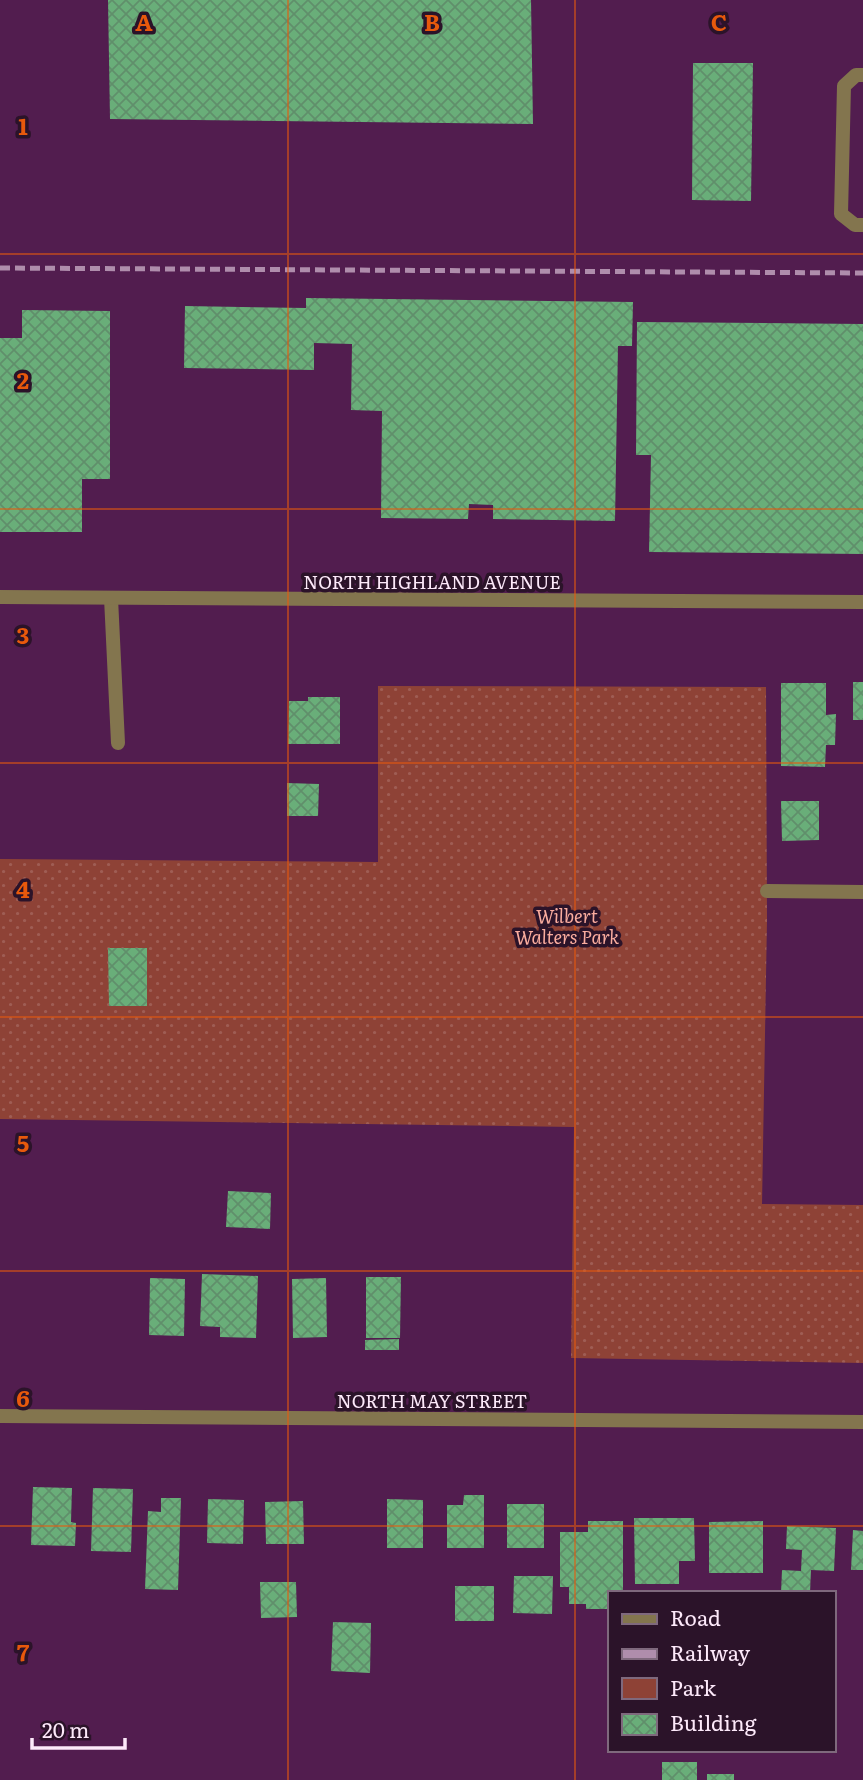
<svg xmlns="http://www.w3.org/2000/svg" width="863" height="1780" font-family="Literata,serif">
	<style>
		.green { fill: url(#green-dots) }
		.building { fill: url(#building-cross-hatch) }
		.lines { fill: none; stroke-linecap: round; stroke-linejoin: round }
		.service { stroke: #83754e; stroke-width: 14 }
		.minor { stroke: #83754e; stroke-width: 14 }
		.tertiary { stroke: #83754e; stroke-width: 14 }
		.rail { stroke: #af8dac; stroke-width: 5; stroke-dasharray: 10 5; stroke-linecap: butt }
		.grid { fill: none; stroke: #e8590c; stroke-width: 2; stroke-opacity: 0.55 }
		.labels { text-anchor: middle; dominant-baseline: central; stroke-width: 7; stroke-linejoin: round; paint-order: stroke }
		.street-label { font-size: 18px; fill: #fde9fa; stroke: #2b1329 }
		.park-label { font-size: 18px; font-style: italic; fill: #fbad9f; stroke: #2b1329 }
		.grid-label { font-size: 23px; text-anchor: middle; font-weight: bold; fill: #e8590c; stroke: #2b1329; stroke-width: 7; stroke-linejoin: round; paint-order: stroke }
	</style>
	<defs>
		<pattern id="green-dots" width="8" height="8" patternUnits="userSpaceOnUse" patternTransform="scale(1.75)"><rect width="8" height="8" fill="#8e4236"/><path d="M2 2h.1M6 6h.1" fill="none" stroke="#9f5d54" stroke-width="1.8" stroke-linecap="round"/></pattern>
		<pattern id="building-cross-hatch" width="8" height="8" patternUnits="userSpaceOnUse" patternTransform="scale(1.75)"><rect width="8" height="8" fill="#69ae79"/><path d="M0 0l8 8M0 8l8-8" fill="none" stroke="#608f6b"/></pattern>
	</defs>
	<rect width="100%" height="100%" fill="#521d4f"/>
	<!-- green -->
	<polygon class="green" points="378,686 766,687 767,920 762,1204 863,1205 863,1363 571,1358 574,1127 0,1119 0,859 378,862"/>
	<!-- building -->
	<g class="building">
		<polygon points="108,0 531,0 533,124 110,119"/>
		<polygon points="693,63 753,63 751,201 692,200"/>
		<polygon points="306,298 633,302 632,346 618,346 615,521 493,519 493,505 469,504 468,519 381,518 382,411 351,410 352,344 314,343 314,370 184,368 185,306 306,308"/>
		<polygon points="22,310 110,311 110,479 82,479 82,532 0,532 0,338 22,338"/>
		<polygon points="637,322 863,324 863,554 649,552 651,455 636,455"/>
		<rect x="853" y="682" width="10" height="38"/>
		<polygon points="781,683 826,683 826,715 836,714 835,745 826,745 825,767 781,766"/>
		<polygon points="308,697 340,697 340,744 288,744 289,701 308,701"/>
		<polygon points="287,783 319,784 318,816 287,816"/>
		<polygon points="781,801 819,801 819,840 782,841"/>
		<polygon points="108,948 147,948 147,1006 109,1006"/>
		<polygon points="228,1191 271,1193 270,1229 226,1227"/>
		<polygon points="202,1274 258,1276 256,1338 220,1337 220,1327 200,1326"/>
		<polygon points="366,1277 401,1277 400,1338 366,1338"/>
		<polygon points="150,1278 185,1279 184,1336 149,1335"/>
		<polygon points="326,1278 327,1337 293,1338 292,1279"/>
		<polygon points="399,1339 399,1350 365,1350 365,1340"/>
		<polygon points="33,1487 72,1488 71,1522 76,1523 75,1546 31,1545"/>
		<polygon points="93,1488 133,1489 131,1552 91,1551"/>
		<polygon points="464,1495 484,1495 484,1548 447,1548 447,1505 463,1505"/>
		<polygon points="161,1498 181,1498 178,1590 145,1589 148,1511 161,1512"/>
		<polygon points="208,1499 244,1500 243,1544 207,1543"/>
		<polygon points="387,1499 423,1500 423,1548 387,1548"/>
		<polygon points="303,1501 304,1544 266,1544 265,1502"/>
		<rect x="507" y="1504" width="37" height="44"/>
		<polygon points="634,1518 694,1518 695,1561 679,1561 679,1584 635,1584"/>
		<polygon points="588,1521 623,1521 623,1593 609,1593 609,1609 586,1609 586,1604 569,1604 569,1587 560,1587 560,1532 588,1532"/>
		<polygon points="763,1521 763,1573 709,1573 709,1522"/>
		<polygon points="787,1526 836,1528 834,1571 811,1570 810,1593 781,1593 782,1570 801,1571 802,1550 786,1549"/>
		<polygon points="853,1530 863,1531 863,1570 851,1570"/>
		<polygon points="514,1576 553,1576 552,1614 513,1613"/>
		<polygon points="260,1582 296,1582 297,1617 261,1618"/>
		<rect x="455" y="1586" width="39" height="35"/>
		<polygon points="333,1622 371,1623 370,1673 331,1671"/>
		<rect x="662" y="1762" width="35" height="18"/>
		<rect x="707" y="1774" width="27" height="6"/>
	</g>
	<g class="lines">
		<!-- service -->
		<g class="service">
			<polyline points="863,75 856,75 844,86 841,214 855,225 863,225"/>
			<polyline points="111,598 118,743"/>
		</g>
		<!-- minor -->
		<g class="minor">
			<polyline points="767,891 863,892"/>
			<polyline points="0,1416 863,1422"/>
		</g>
		<!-- tertiary -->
		<polyline class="tertiary" points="0,597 863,602"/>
		<!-- rail -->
		<polyline class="rail" points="0,268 863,273"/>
	</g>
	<!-- grid -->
	<path class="grid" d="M288 0V1780M575 0V1780M0 254H863M0 509H863M0 763H863M0 1017H863M0 1271H863M0 1526H863"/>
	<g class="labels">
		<!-- street labels -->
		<g class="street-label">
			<text x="432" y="581">NORTH HIGHLAND AVENUE</text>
			<text x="432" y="1400">NORTH MAY STREET</text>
		</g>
		<!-- park labels -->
		<g class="park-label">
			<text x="567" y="915">Wilbert<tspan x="567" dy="21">Walters Park</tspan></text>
		</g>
	</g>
	<g class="grid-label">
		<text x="144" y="31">A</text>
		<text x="432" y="31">B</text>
		<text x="719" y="31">C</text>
		<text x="23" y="135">1</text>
		<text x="23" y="389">2</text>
		<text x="23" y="644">3</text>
		<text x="23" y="898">4</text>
		<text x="23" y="1152">5</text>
		<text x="23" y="1407">6</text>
		<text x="23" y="1661">7</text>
	</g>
	<!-- legend -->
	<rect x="608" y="1591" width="228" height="161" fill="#2b1329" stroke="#7f697d" stroke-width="2"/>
	<rect x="622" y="1614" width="35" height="10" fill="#83754e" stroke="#7f697d" stroke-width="2"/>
	<text x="670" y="1626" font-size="21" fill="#fde9fa">Road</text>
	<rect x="622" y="1649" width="35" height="10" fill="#af8dac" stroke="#7f697d" stroke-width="2"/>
	<text x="670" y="1661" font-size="21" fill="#fde9fa">Railway</text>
	<rect x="622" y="1678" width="35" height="21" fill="#8e4236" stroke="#7f697d" stroke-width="2"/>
	<text x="670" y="1696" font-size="21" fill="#fde9fa">Park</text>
	<rect x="622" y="1714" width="35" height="21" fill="url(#building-cross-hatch)" stroke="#7f697d" stroke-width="2"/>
	<text x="670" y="1731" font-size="21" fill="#fde9fa">Building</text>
	<!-- scale -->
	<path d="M32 1738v10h93v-10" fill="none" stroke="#fde9fa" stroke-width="3.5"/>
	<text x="42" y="1738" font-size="21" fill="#fde9fa" stroke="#2b1329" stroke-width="5" paint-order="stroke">20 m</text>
</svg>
